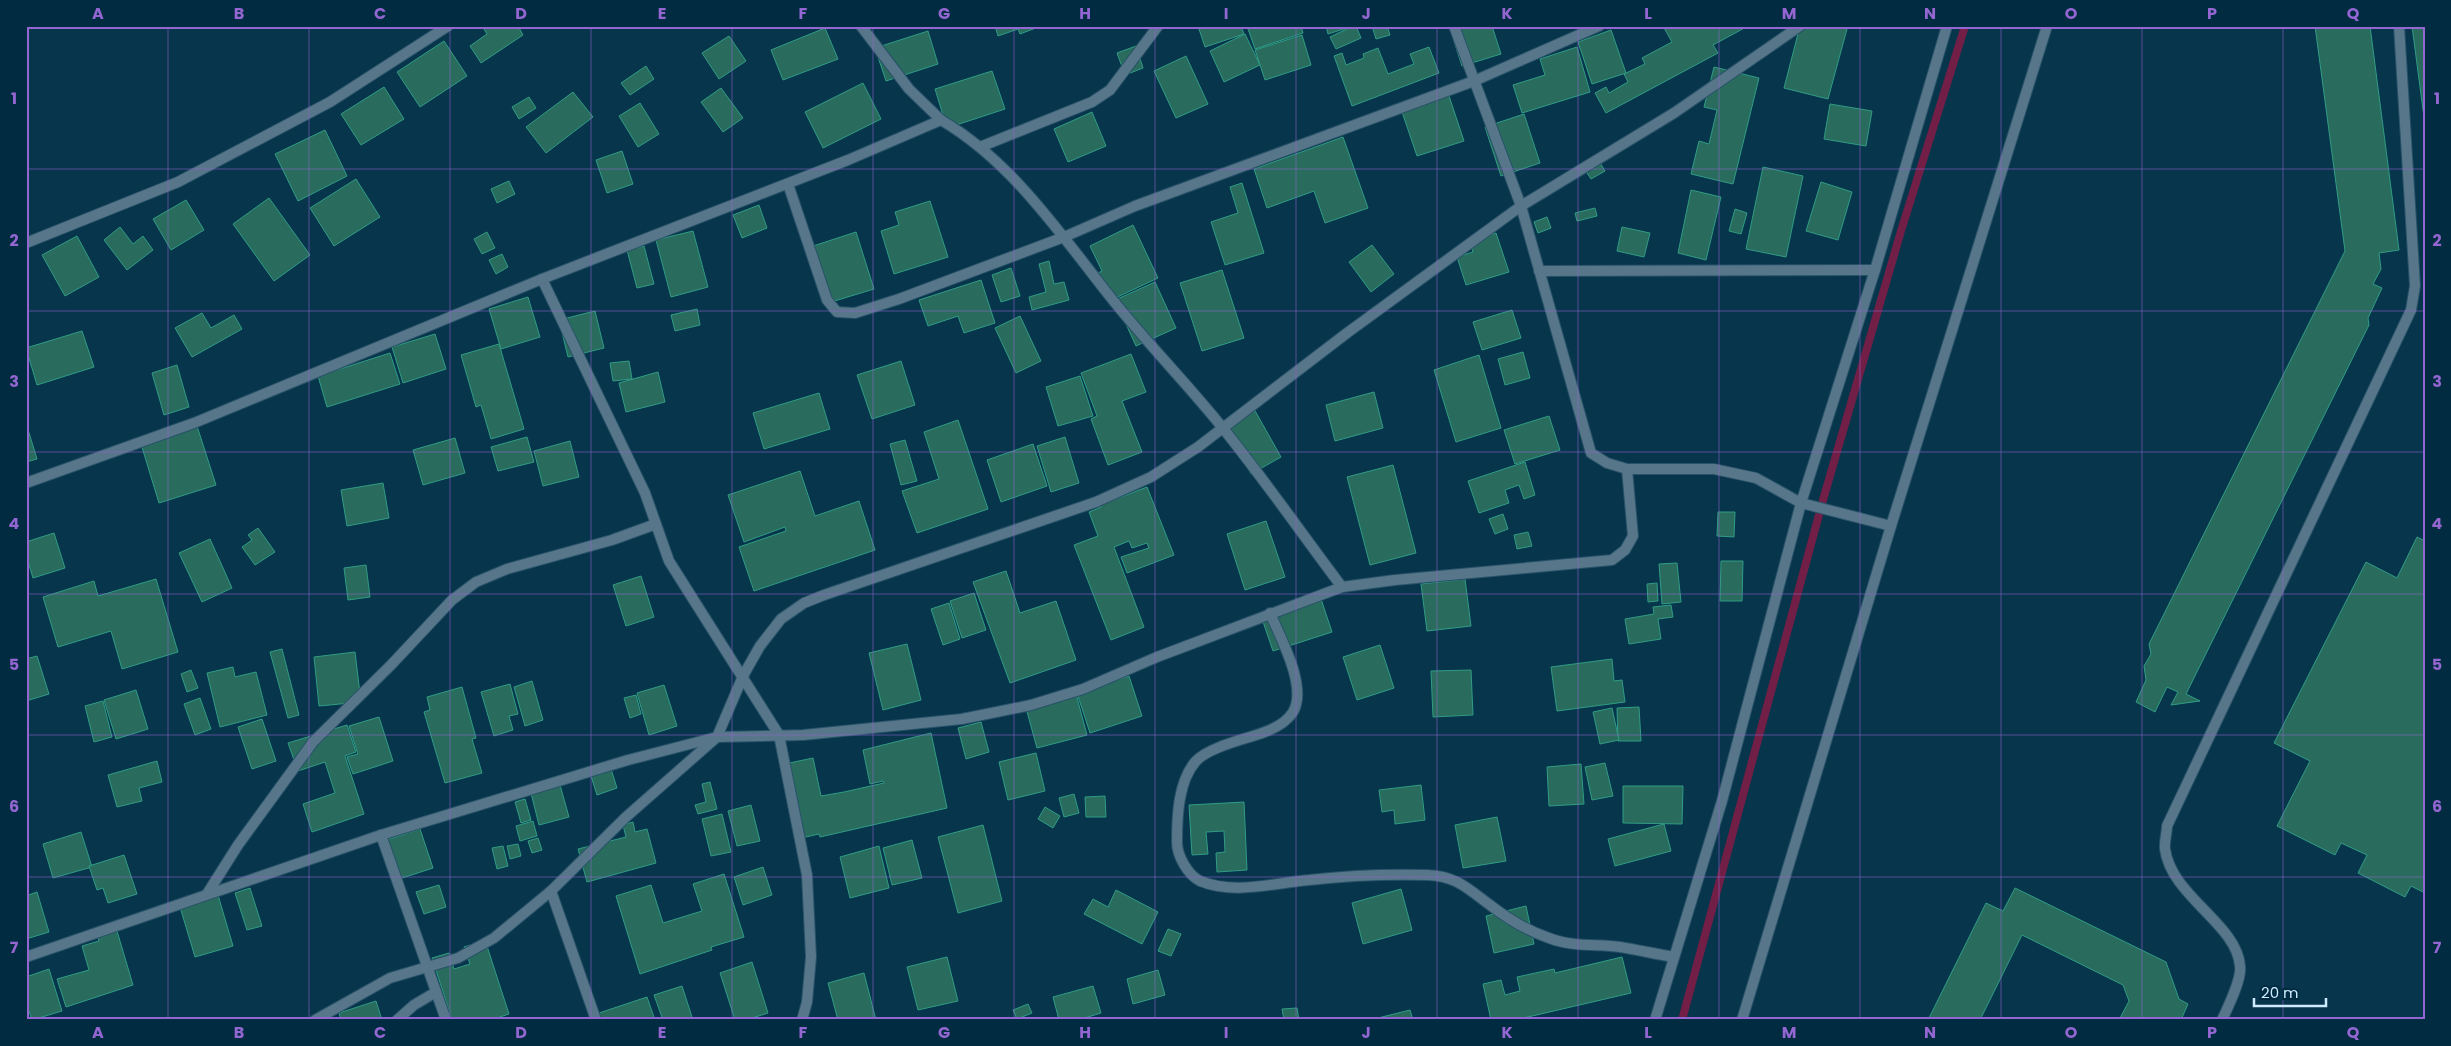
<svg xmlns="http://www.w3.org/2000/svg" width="2451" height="1046" font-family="Poppins,sans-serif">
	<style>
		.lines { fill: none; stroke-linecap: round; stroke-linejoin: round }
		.stream { stroke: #711f46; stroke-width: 8 }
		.building { fill: #296c5d; stroke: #309c85 }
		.minor-casing { stroke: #275269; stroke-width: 12 }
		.minor { stroke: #587689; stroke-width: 10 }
		.grid { fill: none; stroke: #9466d2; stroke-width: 1; stroke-opacity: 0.55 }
		.neatline { fill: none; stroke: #9466d2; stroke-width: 2 }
		.grid-label { font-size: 16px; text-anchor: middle; font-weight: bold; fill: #9466d2 }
	</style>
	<rect width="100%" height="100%" fill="#07354c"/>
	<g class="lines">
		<!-- stream -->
		<polyline class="stream" points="1682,1020 1823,500 1901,231 1965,26"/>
	</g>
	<!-- building -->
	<g class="building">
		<polygon points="482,26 518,26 523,35 481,63 470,46 487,34"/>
		<polygon points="995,26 1041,26 1020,34 1018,29 998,36"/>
		<polygon points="1198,26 1241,26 1244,34 1205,47"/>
		<polygon points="1247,26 1301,26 1303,33 1255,49"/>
		<polygon points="1326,26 1353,26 1328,34"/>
		<polygon points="1353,26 1356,26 1361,38 1336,49 1330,37"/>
		<polygon points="1372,26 1387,26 1390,35 1376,39"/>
		<polygon points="1458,26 1492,26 1501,54 1462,66 1451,32"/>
		<polygon points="1663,26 1748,26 1713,45 1718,53 1606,113 1595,93 1606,87 1609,93 1628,82 1624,74 1645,64 1642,58 1672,42"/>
		<polygon points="1800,26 1835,26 1847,29 1828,99 1784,88"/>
		<polygon points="2315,26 2370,26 2399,250 2379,253 2381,269 2373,284 2382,288 2368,318 2369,325 2186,694 2200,701 2171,705 2178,692 2167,687 2155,712 2136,702 2146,680 2144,666 2151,654 2149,644 2345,251"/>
		<polygon points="2412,26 2425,26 2425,125"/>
		<polygon points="825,28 838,59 783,80 771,50"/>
		<polygon points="1611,30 1626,73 1592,84 1578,42"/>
		<polygon points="928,31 938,64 886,81 875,48"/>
		<polygon points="1245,34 1260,65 1224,82 1210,51"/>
		<polygon points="1302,35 1311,65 1265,80 1255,50"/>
		<polygon points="729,36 746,61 719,79 702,53"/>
		<polygon points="444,41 467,76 420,107 397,72"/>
		<polygon points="1136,46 1143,68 1125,75 1117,53"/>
		<polygon points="1429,47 1439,73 1352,106 1334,56 1342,53 1346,65 1364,58 1363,54 1378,48 1388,74 1414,64 1410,54"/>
		<polygon points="1577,47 1590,92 1522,113 1513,85 1545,75 1540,59"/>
		<polygon points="1186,56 1208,104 1176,118 1154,71"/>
		<polygon points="646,66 654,79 630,95 621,83"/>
		<polygon points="1714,67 1759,78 1733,184 1691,174 1699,141 1709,144 1717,110 1704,107"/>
		<polygon points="992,71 1005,109 947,128 935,89"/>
		<polygon points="863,83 881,119 823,148 805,112"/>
		<polygon points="384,87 404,119 361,145 341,114"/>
		<polygon points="721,88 743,118 723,132 701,102"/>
		<polygon points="573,92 593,117 546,153 526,127"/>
		<polygon points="1448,93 1464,141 1417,156 1401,109"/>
		<polygon points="529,97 536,108 519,119 512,107"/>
		<polygon points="640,103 659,134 638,147 619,116"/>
		<polygon points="1830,104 1872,111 1866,146 1824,139"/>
		<polygon points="1092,112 1106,146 1068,162 1054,129"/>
		<polygon points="1524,114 1540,163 1501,176 1485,127"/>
		<polygon points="325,130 347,176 298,201 275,154"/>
		<polygon points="1343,137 1368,208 1325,223 1314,191 1267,208 1254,169"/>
		<polygon points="622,151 633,184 607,193 596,160"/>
		<polygon points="1596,156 1605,171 1591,179 1581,164"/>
		<polygon points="1763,167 1803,176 1786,257 1746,249"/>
		<polygon points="356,179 380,217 334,246 310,208"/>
		<polygon points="509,181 515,194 497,203 491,189"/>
		<polygon points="1821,182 1852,192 1838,240 1806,231"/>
		<polygon points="1242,183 1264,253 1225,265 1211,222 1238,213 1230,187"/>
		<polygon points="1691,190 1721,197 1706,260 1678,253"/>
		<polygon points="269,198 310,255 274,281 233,224"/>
		<polygon points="186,200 204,230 171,250 153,219"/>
		<polygon points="930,201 948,257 894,274 881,231 899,225 895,212"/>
		<polygon points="759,205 767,228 742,238 733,215"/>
		<polygon points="1595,208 1597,216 1577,221 1575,213"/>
		<polygon points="1735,209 1747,213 1741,234 1729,231"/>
		<polygon points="1547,217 1551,228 1538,233 1534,222"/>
		<polygon points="1133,225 1158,278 1111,300 1098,273 1102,271 1090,246"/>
		<polygon points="120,227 133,244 143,236 153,250 127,270 104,240"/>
		<polygon points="1622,227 1650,233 1644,257 1617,251"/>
		<polygon points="693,231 708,287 671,297 656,240"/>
		<polygon points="487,232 495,248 482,254 474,239"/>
		<polygon points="856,232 874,289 828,303 810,247"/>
		<polygon points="1496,233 1509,272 1466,285 1457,257 1473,252 1470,241"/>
		<polygon points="77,236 99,277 65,296 42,255"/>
		<polygon points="1372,245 1394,274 1371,292 1349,262"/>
		<polygon points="644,246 654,284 637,288 627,250"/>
		<polygon points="502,254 508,267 496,274 489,260"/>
		<polygon points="1049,261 1054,284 1064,282 1069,300 1032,310 1029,297 1046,292 1039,264"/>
		<polygon points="1011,268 1020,296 1001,302 992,275"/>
		<polygon points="1222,270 1244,338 1202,351 1180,283"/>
		<polygon points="981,280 995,323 964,333 958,316 928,326 919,300"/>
		<polygon points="1155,282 1176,328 1136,346 1115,300"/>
		<polygon points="528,297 540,337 501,349 489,309"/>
		<polygon points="697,309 700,325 675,331 671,315"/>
		<polygon points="1512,310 1521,338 1482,350 1473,322"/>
		<polygon points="595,311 604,348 568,357 559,320"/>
		<polygon points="202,313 211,328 234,315 242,329 192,357 175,328"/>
		<polygon points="1020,316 1041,361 1016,373 995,328"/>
		<polygon points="82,331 94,367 37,385 26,348"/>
		<polygon points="435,334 446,369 403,383 392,347"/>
		<polygon points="499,344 524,429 491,439 481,405 476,407 461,355"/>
		<polygon points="1523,352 1530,378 1505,385 1498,359"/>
		<polygon points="390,353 400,384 327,407 318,376"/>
		<polygon points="1131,354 1146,392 1122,401 1142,452 1108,465 1091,419 1097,416 1081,373"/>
		<polygon points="1479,355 1501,428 1456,442 1434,370"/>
		<polygon points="629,361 632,379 613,381 610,363"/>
		<polygon points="901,361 915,405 872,419 857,375"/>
		<polygon points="177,365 189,407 164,415 152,373"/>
		<polygon points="658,372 665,402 626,412 619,383"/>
		<polygon points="1080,376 1093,416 1058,426 1046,387"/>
		<polygon points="1374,392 1383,428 1335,441 1326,405"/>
		<polygon points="819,393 830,429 764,449 753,413"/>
		<polygon points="1254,409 1281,457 1251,474 1223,426"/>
		<polygon points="1549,416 1560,450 1515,464 1504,430"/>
		<polygon points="958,420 988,509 917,533 902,491 939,479 924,432"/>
		<polygon points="26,423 37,459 26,462"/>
		<polygon points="197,426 216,485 159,503 141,444"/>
		<polygon points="527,437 534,462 498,471 491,447"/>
		<polygon points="1065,437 1079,483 1051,492 1037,446"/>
		<polygon points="455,438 465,473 423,485 413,450"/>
		<polygon points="905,440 917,481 901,485 890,444"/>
		<polygon points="570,441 579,477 543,486 534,451"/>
		<polygon points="1033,444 1047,486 1001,502 987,460"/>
		<polygon points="1525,462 1535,495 1524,499 1519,485 1505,490 1509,503 1479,513 1468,481"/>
		<polygon points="1393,465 1416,553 1370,565 1347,477"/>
		<polygon points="800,471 815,516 859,501 875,550 754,591 739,547 786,531 785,527 744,542 728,495"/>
		<polygon points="383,483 389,518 347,526 341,490"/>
		<polygon points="1147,487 1174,555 1127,573 1121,557 1149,548 1147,543 1132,548 1129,541 1114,547 1144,627 1111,640 1074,545 1098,536 1089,512 1101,507 1100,505"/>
		<polygon points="1718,512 1735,512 1734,537 1717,536"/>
		<polygon points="1503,514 1508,529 1495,534 1489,519"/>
		<polygon points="1266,521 1285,577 1245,590 1227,534"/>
		<polygon points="258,528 275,552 255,565 242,547 252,540 248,535"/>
		<polygon points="1528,532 1532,546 1517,549 1514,535"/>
		<polygon points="54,533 65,568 33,578 26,555 26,542"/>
		<polygon points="2417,537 2425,541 2425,893 2411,886 2405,897 2358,873 2367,855 2341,843 2335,855 2277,826 2310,761 2274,743 2366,562 2397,578"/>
		<polygon points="210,539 232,588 202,602 179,553"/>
		<polygon points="1721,561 1743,561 1742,601 1720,601"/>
		<polygon points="1677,563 1681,602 1662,604 1659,564"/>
		<polygon points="366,565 370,597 348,600 344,568"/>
		<polygon points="1006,571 1020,613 1056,601 1076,660 1010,683 973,582"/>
		<polygon points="641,576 654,617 626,626 613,585"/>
		<polygon points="156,579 178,652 122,669 111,631 58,647 43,597 94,581 98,596"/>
		<polygon points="1465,579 1471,626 1427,631 1421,584"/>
		<polygon points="1657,583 1658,601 1648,602 1647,584"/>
		<polygon points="974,593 986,630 962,638 950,601"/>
		<polygon points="1319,593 1332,632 1273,651 1260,613"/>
		<polygon points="949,603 960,639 943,645 931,609"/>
		<polygon points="1671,605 1673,617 1658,619 1661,639 1629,644 1625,619 1654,614 1653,607"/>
		<polygon points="907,644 921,700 883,710 869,653"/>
		<polygon points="1380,645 1394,688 1357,700 1343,657"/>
		<polygon points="282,649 299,715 288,718 270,652"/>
		<polygon points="355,652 361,702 319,706 314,657"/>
		<polygon points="37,656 49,694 26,701 26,659"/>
		<polygon points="1612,659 1614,681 1622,680 1625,702 1557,711 1551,667"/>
		<polygon points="233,667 235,677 256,672 267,715 220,727 207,673"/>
		<polygon points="191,670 198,688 187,692 181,674"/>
		<polygon points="1471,670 1473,715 1433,717 1431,671"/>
		<polygon points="1129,676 1142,716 1090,733 1077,693"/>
		<polygon points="532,681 543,720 525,726 514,687"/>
		<polygon points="510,684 518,714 509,716 513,730 494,736 481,692"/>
		<polygon points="664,685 677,726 649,735 637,693"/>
		<polygon points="462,687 476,738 472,739 482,773 445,783 424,712 430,710 427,697"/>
		<polygon points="136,690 148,729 116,739 104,700"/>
		<polygon points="1076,694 1087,735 1037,748 1026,708"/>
		<polygon points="636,695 641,714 630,718 624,698"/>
		<polygon points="200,698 211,729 195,735 184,704"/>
		<polygon points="103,701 112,737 94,742 85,706"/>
		<polygon points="1639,707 1641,741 1618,741 1617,708"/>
		<polygon points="1612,708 1619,740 1600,744 1593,712"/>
		<polygon points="379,717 393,761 353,774 347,757 358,754 349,726"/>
		<polygon points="262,719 276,761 252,769 238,727"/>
		<polygon points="981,722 989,752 966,759 958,728"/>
		<polygon points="347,725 356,752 345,756 364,814 312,832 303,804 335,793 325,762 298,771 288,743"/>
		<polygon points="931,733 947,808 820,837 819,834 797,839 780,765 813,758 821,796 844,792 884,783 883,781 870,784 863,750"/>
		<polygon points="1036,753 1045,791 1008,800 999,762"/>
		<polygon points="157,761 162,782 139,788 142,801 117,807 108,775"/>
		<polygon points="1605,763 1613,796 1592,800 1585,767"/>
		<polygon points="1581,764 1584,804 1549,806 1547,767"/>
		<polygon points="611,769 617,788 597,795 591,776"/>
		<polygon points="710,782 717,809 698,814 695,805 706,802 702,784"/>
		<polygon points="560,785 569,817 539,825 531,793"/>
		<polygon points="1421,785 1425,820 1395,824 1394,810 1382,812 1379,790"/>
		<polygon points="1623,786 1683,786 1682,824 1623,823"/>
		<polygon points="1074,794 1079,813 1064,817 1059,798"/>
		<polygon points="1105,796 1106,817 1086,817 1085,797"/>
		<polygon points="525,799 531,820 521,823 515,802"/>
		<polygon points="1244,802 1247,870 1217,872 1216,853 1225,852 1224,831 1206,832 1208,854 1192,855 1189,805"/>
		<polygon points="751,805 760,841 737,846 728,811"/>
		<polygon points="1045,807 1060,816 1053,828 1038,819"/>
		<polygon points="722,814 731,852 711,856 702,819"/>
		<polygon points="1497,817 1506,861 1463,868 1455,825"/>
		<polygon points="533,821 537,836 520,841 516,826"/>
		<polygon points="633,822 635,832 647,829 656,863 587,882 578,849 626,837 623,825"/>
		<polygon points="1664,824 1671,851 1615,866 1608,839"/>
		<polygon points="983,825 1002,901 958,913 938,837"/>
		<polygon points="420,829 433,868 396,880 383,841"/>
		<polygon points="81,832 92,867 53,878 43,844"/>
		<polygon points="538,838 542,850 532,853 528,841"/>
		<polygon points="912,840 922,878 892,885 883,848"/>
		<polygon points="518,844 521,856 510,859 507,846"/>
		<polygon points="503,846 508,866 497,869 492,848"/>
		<polygon points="879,846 889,888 850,898 840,857"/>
		<polygon points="124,855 137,894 108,903 103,888 97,890 89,866"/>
		<polygon points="763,867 772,895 743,905 734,877"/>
		<polygon points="724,874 744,937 711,947 712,950 640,974 616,896 651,885 663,923 702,911 693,884"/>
		<polygon points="439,885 446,907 424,914 416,892"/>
		<polygon points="250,888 262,926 247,930 235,893"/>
		<polygon points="2015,888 2166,962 2179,999 2188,1004 2181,1020 2119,1020 2129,1001 2123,985 2022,935 1980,1020 1928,1020 1986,903 2003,911"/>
		<polygon points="1401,889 1412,930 1363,944 1352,903"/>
		<polygon points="1116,890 1158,912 1142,944 1084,914 1093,899 1108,907"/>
		<polygon points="37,892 49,932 26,939 26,896"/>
		<polygon points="218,895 233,946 195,957 180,907"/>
		<polygon points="1526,906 1534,944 1494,953 1486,916"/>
		<polygon points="1168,929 1181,934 1171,956 1158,951"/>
		<polygon points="117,931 133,985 66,1007 57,979 89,970 82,946 99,941 98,937"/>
		<polygon points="485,940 509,1014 491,1020 452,1020 432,958 449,953 454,969 470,964 464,947"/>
		<polygon points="947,957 958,1001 918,1010 907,967"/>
		<polygon points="1622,957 1631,993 1515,1020 1491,1020 1483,984 1501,980 1505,995 1520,991 1517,977 1554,969 1555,973"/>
		<polygon points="752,962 768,1013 746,1020 735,1020 720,973"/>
		<polygon points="49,969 62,1011 32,1020 26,1003 26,977"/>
		<polygon points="1158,970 1165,995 1133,1004 1127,979"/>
		<polygon points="864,973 876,1020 838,1020 828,983"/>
		<polygon points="682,986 693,1020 663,1020 654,995"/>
		<polygon points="1093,986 1101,1013 1078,1020 1059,1020 1053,997"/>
		<polygon points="647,997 655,1020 598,1020 596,1014"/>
		<polygon points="376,1001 382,1020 341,1020 339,1013"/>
		<polygon points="1028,1004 1032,1013 1017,1019 1013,1010"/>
		<polygon points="1297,1008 1299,1020 1284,1020 1282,1009"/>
		<polygon points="1410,1010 1413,1020 1370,1020"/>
	</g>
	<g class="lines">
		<!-- minor casing -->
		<g class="minor-casing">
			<g id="minor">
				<polyline points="1454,26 1521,206 1591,453 1607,463 1627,469 1714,469 1756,478 1801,503 1891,526"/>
				<path d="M941 120C1011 161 1059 232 1108 294 1144 340 1185 381 1222 427 1264 479 1302 534 1342 587"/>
				<polyline points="980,147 1092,102 1110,90 1158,26"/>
				<polyline points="788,184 827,300 837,312 855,313 899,299 1064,237 1135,206 1474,81 1599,26"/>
				<polyline points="26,243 178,182 330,102 448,26"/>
				<polyline points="1539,271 1875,270"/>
				<polyline points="542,279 645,493 669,561 779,735 807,875 811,957 807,1002 802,1020"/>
				<polyline points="26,483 194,423 542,279 848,160 941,120 909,89 861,26"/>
				<path d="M1270 613C1280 637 1308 687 1293 712 1285 725 1267 732 1253 736 1237 741 1207 749 1196 761 1178 781 1177 817 1177 842 1177 856 1188 875 1200 881 1235 895 1273 883 1309 880 1344 876 1392 874 1427 875 1457 876 1468 889 1490 905 1508 919 1528 931 1549 938 1572 947 1596 944 1620 947 1638 950 1656 954 1674 957"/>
				<polyline points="381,835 446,1020"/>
				<polyline points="551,891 596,1020"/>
				<polyline points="207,894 238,845 313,742 391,665 452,600 476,582 507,569 612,540 656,524"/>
				<polyline points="26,957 381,835 628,760 717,737 803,735 962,719 1031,705 1083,689 1157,657 1342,587 1395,580 1612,560 1625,550 1633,536 1627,469"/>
				<polyline points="315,1020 390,978 458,958 494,938 551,891 626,817 717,737 743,676 760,646 781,619 804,603 824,595 1096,502 1151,477 1198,447 1347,333 1521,206 1674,113 1800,26"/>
				<polyline points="397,1020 414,1005 436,992"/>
				<polyline points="1655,1020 1722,801 1801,503 1875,270 1947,26"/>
				<polyline points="1742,1020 1891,526 2047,26"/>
				<path d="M2222 1020C2228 1007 2242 979 2240 966 2237 924 2171 896 2165 849 2164 842 2167 833 2167 826L2411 310 2415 286 2399 26"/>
			</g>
		</g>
		<!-- minor -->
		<use href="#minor" class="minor"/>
	</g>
	<!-- grid -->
	<path class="grid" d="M168 26V1020M309 26V1020M450 26V1020M591 26V1020M732 26V1020M873 26V1020M1014 26V1020M1155 26V1020M1296 26V1020M1437 26V1020M1578 26V1020M1719 26V1020M1860 26V1020M2001 26V1020M2142 26V1020M2283 26V1020M26 169H2425M26 311H2425M26 452H2425M26 594H2425M26 735H2425M26 877H2425"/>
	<!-- border -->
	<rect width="2451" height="1046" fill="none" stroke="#002b41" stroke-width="55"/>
	<!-- scale -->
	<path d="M2254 998v8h72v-8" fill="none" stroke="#ceecff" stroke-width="2.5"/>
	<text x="2261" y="998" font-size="15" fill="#ceecff" stroke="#002b41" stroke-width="4" paint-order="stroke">20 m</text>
	<rect x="28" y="28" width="2396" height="990" class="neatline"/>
	<g class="grid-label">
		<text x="98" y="19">A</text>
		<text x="239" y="19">B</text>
		<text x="380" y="19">C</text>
		<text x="521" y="19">D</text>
		<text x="662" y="19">E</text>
		<text x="803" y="19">F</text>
		<text x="944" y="19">G</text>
		<text x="1085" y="19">H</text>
		<text x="1226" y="19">I</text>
		<text x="1366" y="19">J</text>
		<text x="1507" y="19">K</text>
		<text x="1648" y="19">L</text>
		<text x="1789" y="19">M</text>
		<text x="1930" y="19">N</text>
		<text x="2071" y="19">O</text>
		<text x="2212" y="19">P</text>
		<text x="2353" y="19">Q</text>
		<text x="14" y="104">1</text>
		<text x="2437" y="104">1</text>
		<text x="14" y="246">2</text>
		<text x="2437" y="246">2</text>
		<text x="14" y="387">3</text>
		<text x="2437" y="387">3</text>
		<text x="14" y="529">4</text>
		<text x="2437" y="529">4</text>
		<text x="14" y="670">5</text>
		<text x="2437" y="670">5</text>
		<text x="14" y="812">6</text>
		<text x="2437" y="812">6</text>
		<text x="14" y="953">7</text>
		<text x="2437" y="953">7</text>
		<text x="98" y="1038">A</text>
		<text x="239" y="1038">B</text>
		<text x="380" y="1038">C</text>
		<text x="521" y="1038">D</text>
		<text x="662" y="1038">E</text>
		<text x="803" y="1038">F</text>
		<text x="944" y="1038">G</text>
		<text x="1085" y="1038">H</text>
		<text x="1226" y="1038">I</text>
		<text x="1366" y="1038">J</text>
		<text x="1507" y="1038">K</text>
		<text x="1648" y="1038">L</text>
		<text x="1789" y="1038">M</text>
		<text x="1930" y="1038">N</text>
		<text x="2071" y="1038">O</text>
		<text x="2212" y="1038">P</text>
		<text x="2353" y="1038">Q</text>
	</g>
</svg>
